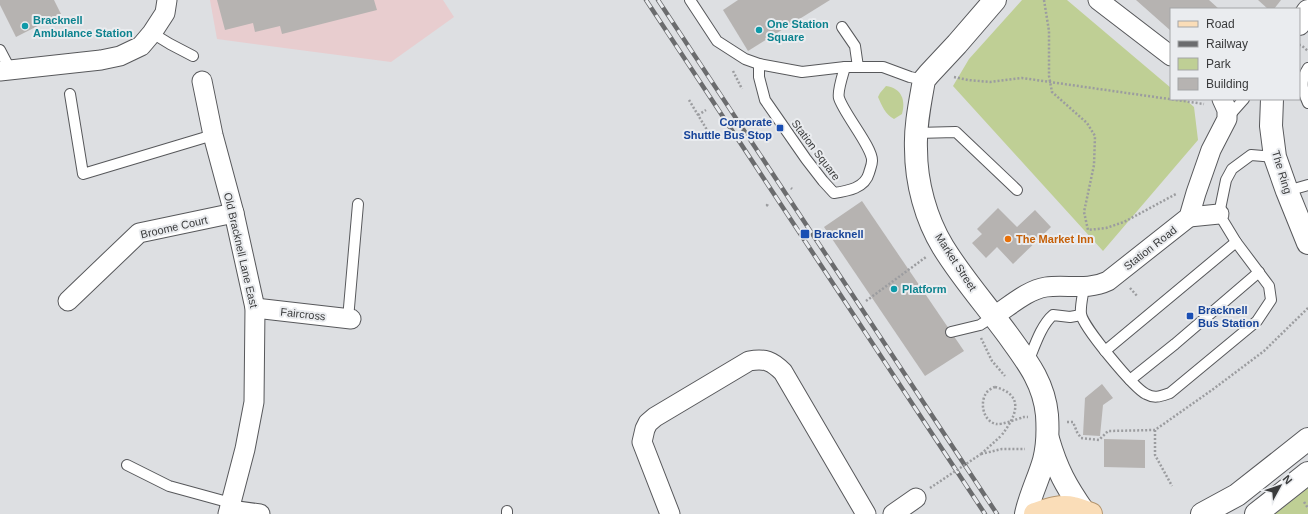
<svg xmlns="http://www.w3.org/2000/svg" width="1308" height="514" font-family="Helvetica,sans-serif">
	<style>
		.commercial { fill: #e8cdcf }
		.green { fill: #bfcf95 }
		.building { fill: #b6b3b1 }
		.lines { fill: none; stroke-linecap: round; stroke-linejoin: round }
		.lane-casing { stroke: #57585b; stroke-width: 12 }
		.street-casing { stroke: #57585b; stroke-width: 21 }
		.secondary-casing { stroke: #57585b; stroke-width: 24 }
		.primary-casing { stroke: #b4956e; stroke-width: 24 }
		.path { stroke: #9b9c9f; stroke-width: 2.5; stroke-dasharray: 2 2; stroke-linecap: butt }
		.lane { stroke: #fff; stroke-width: 10 }
		.street { stroke: #fff; stroke-width: 19 }
		.secondary { stroke: #fff; stroke-width: 22 }
		.primary { stroke: #faddb8; stroke-width: 22 }
		.rail-casing { stroke: #6b6c6e; stroke-width: 4.5 }
		.rail { stroke: #eaecef; stroke-width: 3; stroke-dasharray: 9; stroke-linecap: butt }
		.path-bridge { stroke: #9b9c9f; stroke-width: 2.5; stroke-dasharray: 2 2; stroke-linecap: butt }
		.culture-dot { fill: #0f9aa8; stroke: #eaecef; stroke-width: 1.5 }
		.transit-dot { fill: #1a4fb4; stroke: #eaecef; stroke-width: 1.5 }
		.food-dot { fill: #e8710a; stroke: #eaecef; stroke-width: 1.5 }
		.labels { text-anchor: middle; dominant-baseline: central; stroke-width: 4; stroke-linejoin: round; paint-order: stroke }
		.culture-label { font-size: 11px; font-weight: bold; fill: #0d838f; stroke: #eaecef; text-anchor: start }
		.transit-label { font-size: 11px; font-weight: bold; fill: #164399; stroke: #eaecef; text-anchor: start }
		.street-label { font-size: 11px; fill: #3a3b3c; stroke: #eaecef }
		.food-label { font-size: 11px; font-weight: bold; fill: #c56008; stroke: #eaecef; text-anchor: start }
	</style>
	<rect width="100%" height="100%" fill="#dddfe2"/>
	<!-- commercial -->
	<polygon class="commercial" points="210,0 443,0 454,17 391,62 217,39"/>
	<!-- green -->
	<g class="green">
		<polygon points="1022,0 1067,0 1171,88 1171,99 1185,99 1194,107 1198,140 1103,251 953,86 969,59"/>
		<path d="M886 86C902 88 906 101 902 114L894 119C885 114 882 106 878 97L880 93Z"/>
		<polygon points="1308,488 1308,514 1275,514"/>
	</g>
	<!-- building -->
	<g class="building">
		<polygon points="0,0 54,0 61,14 16,37 0,5"/>
		<polygon points="217,0 374,0 377,10 282,34 280,26 255,32 253,23 225,30"/>
		<polygon points="738,0 830,0 748,51 723,10"/>
		<polygon points="1136,0 1209,0 1219,9 1171,9 1171,31"/>
		<polygon points="1258,0 1281,0 1274,9 1268,9"/>
		<polygon points="862,201 964,351 925,376 824,227"/>
		<polygon points="998,208 1017,227 1035,210 1051,227 1013,264 997,247 986,258 972,243 982,234 977,229"/>
		<polygon points="1102,384 1113,398 1103,405 1100,436 1083,435 1085,398"/>
		<polygon points="1104,439 1145,440 1145,468 1104,467"/>
	</g>
	<g class="lines">
		<!-- lane casing -->
		<g class="lane-casing">
			<g id="lane">
				<polyline points="690,0 717,41 745,59 759,64 802,72 845,67 883,67 910,77 924,80"/>
				<polyline points="842,27 855,46 858,67"/>
				<polyline points="152,33 170,44 193,56"/>
				<polyline points="0,50 10,69"/>
				<path d="M759 64V77L765 100 806 159 823 181 834 193C848 191 865 188 869 173 870 169 872 165 872 161 873 148 844 114 839 98 837 92 843 74 845 67"/>
				<path d="M1308 68C1300 80 1302 90 1308 103"/>
				<polyline points="70,94 83,174 213,135"/>
				<polyline points="1228,117 1244,99"/>
				<polyline points="916,133 956,132 1017,190"/>
				<polyline points="1287,191 1308,185"/>
				<path d="M1084 287C1083 295 1080 306 1081 314 1083 327 1134 388 1146 394 1155 399 1161 396 1170 393L1257 321 1271 300 1269 286 1236 242 1219 214 1226 180 1232 169 1251 155 1275 157"/>
				<polyline points="348,319 358,204"/>
				<polyline points="951,332 980,325 994,316"/>
				<polyline points="1105,351 1236,242"/>
				<path d="M1028 362C1034 348 1041 325 1053 315L1070 317 1081 315"/>
				<polyline points="1130,380 1175,344 1259,272"/>
				<polyline points="127,465 169,486 231,503"/>
				<polyline points="507,511 507,514"/>
			</g>
		</g>
		<!-- street casing -->
		<g class="street-casing">
			<g id="street">
				<polyline points="1098,0 1171,56"/>
				<polyline points="0,71 101,60 120,56 141,46 152,33 165,13 167,0"/>
				<polyline points="202,81 213,135 234,213 255,308 254,402 245,449 228,514"/>
				<polyline points="1189,217 1219,214"/>
				<polyline points="68,301 139,233 234,213"/>
				<polyline points="255,308 351,319"/>
				<path d="M994 316C1010 306 1027 290 1046 287 1067 284 1087 291 1108 281L1189 217 1196 193 1211 150 1227 119V110L1222 99"/>
				<polyline points="230,510 260,514"/>
				<path d="M670 514 642 442 645 429 648 423 655 417 749 361C765 358 772 361 783 372L866 514"/>
				<polyline points="893,514 916,498"/>
			</g>
		</g>
		<!-- secondary casing -->
		<g class="secondary-casing">
			<g id="secondary">
				<path d="M995 0 957 44 929 74 924 80C920 103 915 126 916 149 916 183 926 219 943 247 962 278 986 305 1008 335 1026 360 1044 382 1047 415 1048 430 1048 445 1044 460 1039 478 1030 495 1026 514"/>
				<polyline points="1299,24 1308,11"/>
				<polyline points="1272,99 1271,126 1275,157 1287,191 1308,243"/>
				<path d="M1048 439C1057 470 1066 486 1084 512"/>
				<polyline points="1202,514 1237,495 1308,439"/>
				<polyline points="1256,514 1308,473"/>
			</g>
		</g>
		<!-- primary casing -->
		<g class="primary-casing">
			<path id="primary" d="M1035 514C1047 510 1060 505 1073 508 1079 509 1085 512 1091 514"/>
		</g>
		<!-- path -->
		<g class="path">
			<polyline points="1044,0 1049,31 1049,76 1052,92 1087,123 1095,136 1094,165 1084,212 1088,230 1106,228 1124,222 1176,194"/>
			<polyline points="1299,45 1301,45 1308,51"/>
			<polyline points="733,71 742,89"/>
			<polyline points="954,77 968,80 990,82 1022,78 1204,104"/>
			<polyline points="689,100 707,130"/>
			<polyline points="698,115 706,110"/>
			<polyline points="791,188 792,189"/>
			<polyline points="768,206 767,205 769,204"/>
			<polyline points="1130,288 1138,297"/>
			<polyline points="866,301 926,257"/>
			<polyline points="981,338 992,361 1005,376"/>
			<path d="M995 387C992 388 989 390 987 392 979 402 983 421 996 424 1002 425 1017 419 1024 417H1028"/>
			<polyline points="1067,422 1073,422 1077,432 1081,438 1099,440 1108,431 1155,430 1212,390 1264,351 1308,308"/>
			<polyline points="1155,430 1155,455 1172,486"/>
			<polyline points="981,454 1002,449 1025,449"/>
			<polyline points="981,454 1001,436"/>
			<polyline points="1304,502 1308,508"/>
		</g>
		<!-- lane -->
		<use href="#lane" class="lane"/>
		<!-- street -->
		<use href="#street" class="street"/>
		<!-- secondary -->
		<use href="#secondary" class="secondary"/>
		<!-- primary -->
		<use href="#primary" class="primary"/>
		<!-- rail casing -->
		<g class="rail-casing">
			<g id="rail">
				<polyline points="646,0 985,514"/>
				<polyline points="658,0 997,514"/>
			</g>
		</g>
		<!-- rail -->
		<use href="#rail" class="rail"/>
		<!-- path-bridge -->
		<g class="path-bridge">
			<path d="M995 387C1026 395 1016 417 1001 436"/>
			<polyline points="930,488 981,454"/>
		</g>
	</g>
	<!-- markers -->
	<g class="culture-dot">
		<circle cx="25" cy="26" r="4"/>
		<circle cx="759" cy="30" r="4"/>
		<circle cx="894" cy="289" r="4"/>
	</g>
	<g class="transit-dot">
		<rect x="776" y="124" width="8" height="8" rx="2"/>
		<rect x="800" y="229" width="10" height="10" rx="2"/>
		<rect x="1186" y="312" width="8" height="8" rx="2"/>
	</g>
	<circle class="food-dot" cx="1008" cy="239" r="4"/>
	<g class="labels">
		<!-- culture labels -->
		<g class="culture-label">
			<text x="33" y="20">Bracknell<tspan x="33" dy="13">Ambulance Station</tspan></text>
			<text x="767" y="24">One Station<tspan x="767" dy="13">Square</tspan></text>
			<text x="902" y="289">Platform</text>
		</g>
		<!-- transit labels -->
		<g class="transit-label">
			<text x="772" y="122" text-anchor="end">Corporate<tspan x="772" dy="13">Shuttle Bus Stop</tspan></text>
			<text x="814" y="234">Bracknell</text>
			<text x="1198" y="310">Bracknell<tspan x="1198" dy="13">Bus Station</tspan></text>
		</g>
		<!-- street labels -->
		<g class="street-label">
			<text transform="translate(816 150) rotate(53)">Station Square</text>
			<text transform="translate(1282 172) rotate(73)">The Ring</text>
			<text transform="translate(174 227) rotate(-13)">Broome Court</text>
			<text transform="translate(1150 248) rotate(-38)">Station Road</text>
			<text transform="translate(241 250) rotate(77)">Old Bracknell Lane East</text>
			<text transform="translate(956 262) rotate(57)">Market Street</text>
			<text transform="translate(303 314) rotate(6)">Faircross</text>
		</g>
		<!-- food labels -->
		<g class="food-label">
			<text x="1016" y="239">The Market Inn</text>
		</g>
	</g>
	<!-- legend -->
	<rect x="1170" y="8" width="130" height="92" fill="#eaecef" stroke="#a4a5a7"/>
	<rect x="1178" y="21" width="20" height="6" fill="#faddb8" stroke="#a4a5a7"/>
	<text x="1206" y="28" font-size="12" fill="#3a3b3c">Road</text>
	<rect x="1178" y="41" width="20" height="6" fill="#6b6c6e" stroke="#a4a5a7"/>
	<text x="1206" y="48" font-size="12" fill="#3a3b3c">Railway</text>
	<rect x="1178" y="58" width="20" height="12" fill="#bfcf95" stroke="#a4a5a7"/>
	<text x="1206" y="68" font-size="12" fill="#3a3b3c">Park</text>
	<rect x="1178" y="78" width="20" height="12" fill="#b6b3b1" stroke="#a4a5a7"/>
	<text x="1206" y="88" font-size="12" fill="#3a3b3c">Building</text>
	<!-- north arrow -->
	<g transform="translate(1280 486) rotate(50)" stroke="#eaecef" stroke-width="3" paint-order="stroke">
	<path d="M0-3L7 15L0 10L-7 15Z" fill="#3a3b3c"/>
	<text y="-6" font-size="11" font-weight="bold" text-anchor="middle" fill="#3a3b3c">N</text>
	</g>
</svg>
